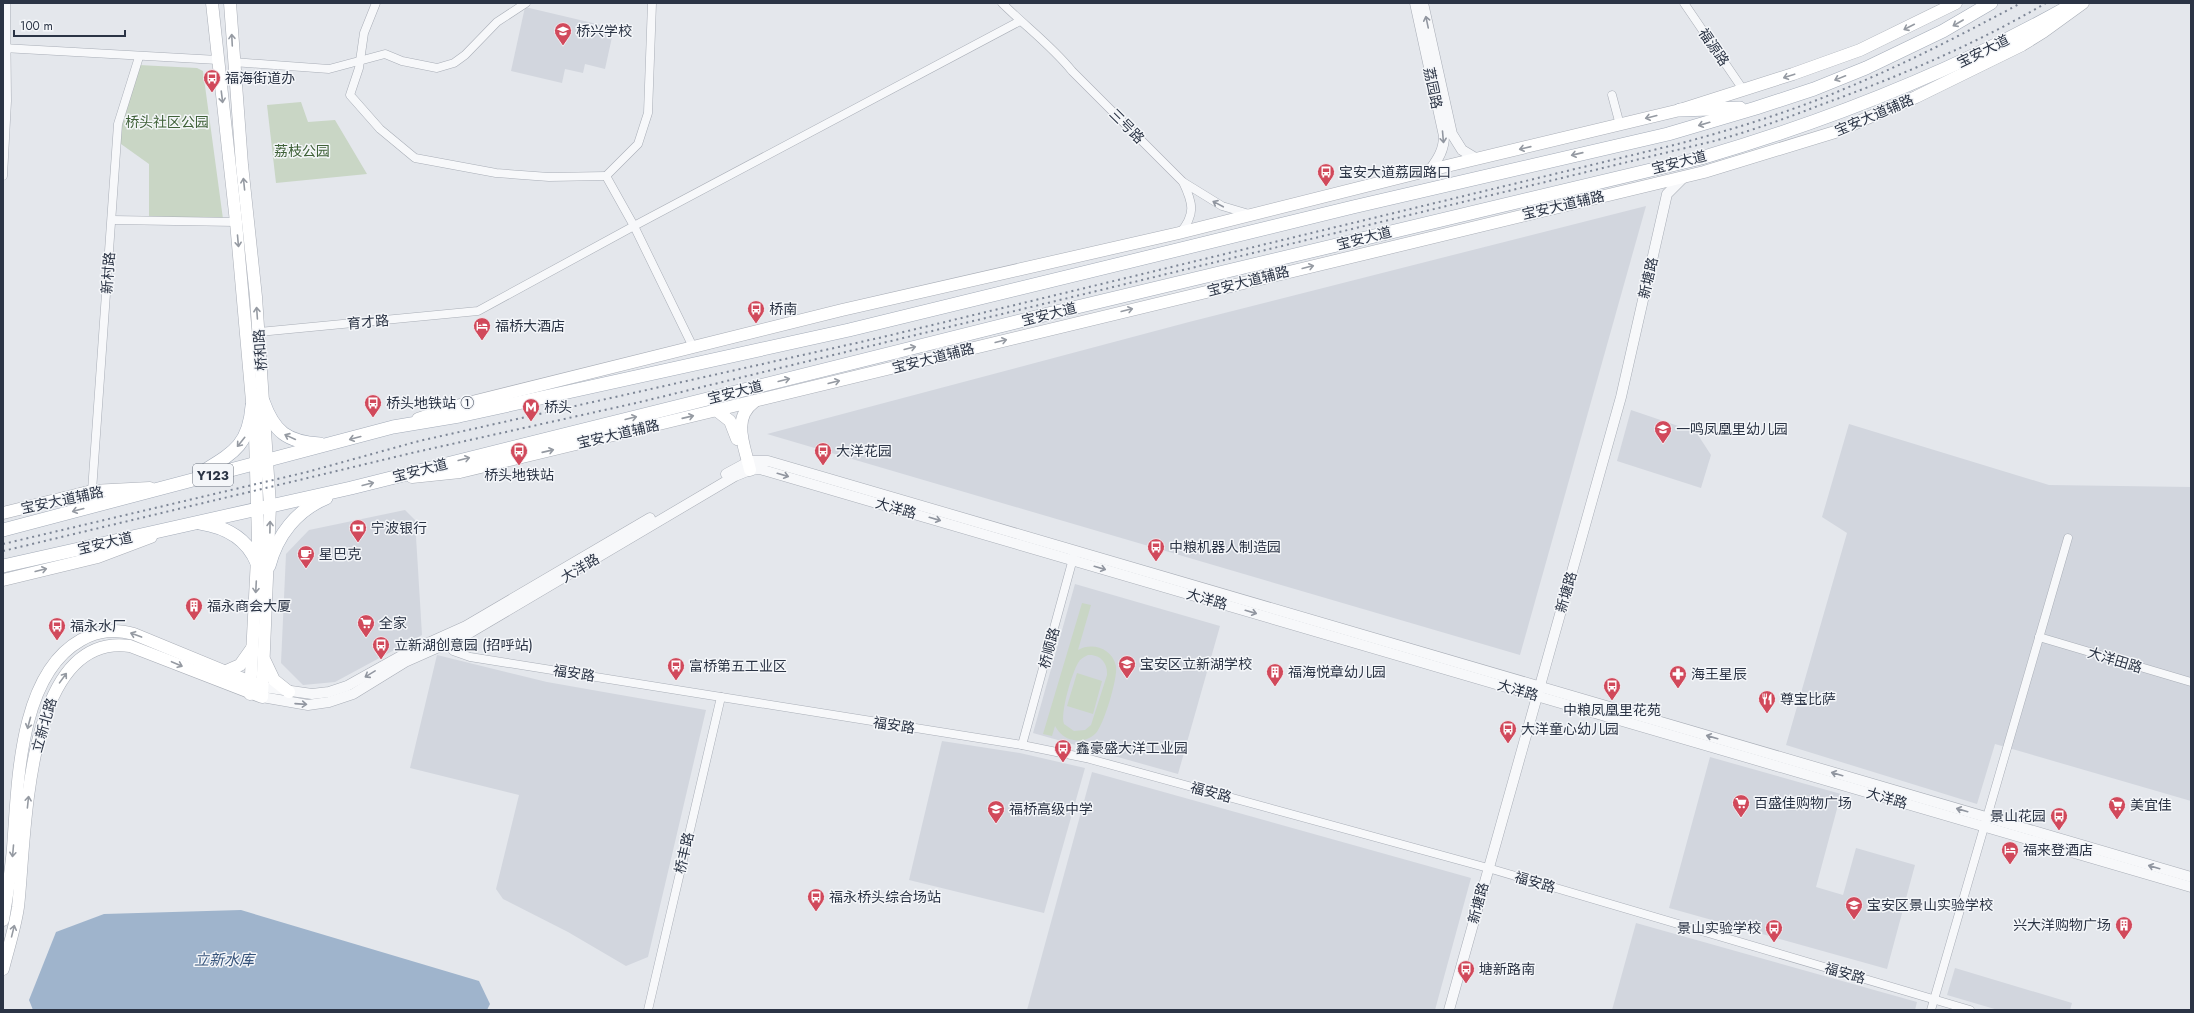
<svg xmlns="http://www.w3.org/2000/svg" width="2194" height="1013" font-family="Jost,'Noto Sans SC',sans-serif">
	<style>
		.built { fill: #d2d6de }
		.green { fill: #c9d6c5; fill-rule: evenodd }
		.water { fill: #9fb4cc }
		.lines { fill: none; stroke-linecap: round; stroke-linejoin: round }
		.minor-casing { stroke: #a9aeb7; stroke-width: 9 }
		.tertiary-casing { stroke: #a9aeb7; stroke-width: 11 }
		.secondary-casing { stroke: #a9aeb7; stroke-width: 13 }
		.primary-casing { stroke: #a3abb8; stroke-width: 14 }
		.minor { stroke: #f7f8fa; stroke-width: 8 }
		.tertiary { stroke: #f7f8fa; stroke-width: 10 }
		.secondary { stroke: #fff; stroke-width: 12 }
		.primary { stroke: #fff; stroke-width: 13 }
		.rail { stroke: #7d8696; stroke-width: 2; stroke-dasharray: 2 4; stroke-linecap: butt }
		.oneway { stroke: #9196a0 }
		.oneway2 { stroke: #959aa2 }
		.labels { text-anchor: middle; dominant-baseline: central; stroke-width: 3; stroke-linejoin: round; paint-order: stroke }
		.shield { fill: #f4f6f9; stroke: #676e7b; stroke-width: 1 }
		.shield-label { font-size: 13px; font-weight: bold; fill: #2b3445 }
		.poi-label { font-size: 14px; fill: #2b3445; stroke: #f4f6f9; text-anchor: start }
		.street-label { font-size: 14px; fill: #2b3445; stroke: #f4f6f9 }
		.park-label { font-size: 14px; fill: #3f6138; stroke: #f4f6f9 }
		.water-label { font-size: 15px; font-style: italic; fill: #34527a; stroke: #f4f6f9 }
	</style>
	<rect width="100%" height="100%" fill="#e4e7ec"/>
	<!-- built -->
	<g class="built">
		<polygon points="525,7 614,28 605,69 585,64 583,73 565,69 562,83 511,71"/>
		<polygon points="1646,206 1520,655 767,434 1189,322"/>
		<polygon points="1631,410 1696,432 1711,455 1701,488 1617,461"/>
		<polygon points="1849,424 2049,485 2191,487 2191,801 1995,744 1977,804 1786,745 1847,533 1822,517"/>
		<polygon points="405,510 415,520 422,635 335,682 303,685 281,663 286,554 309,530"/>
		<polygon points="1075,584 1220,626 1178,774 1033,733"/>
		<polygon points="437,655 547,682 706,710 648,957 626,966 568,932 503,899 496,889 519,795 410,768"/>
		<polygon points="942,741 1020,753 1085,768 1044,913 909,880"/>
		<polygon points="1710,757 1841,794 1816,887 1843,895 1856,848 1915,865 1887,969 1669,908"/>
		<polygon points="1092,772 1471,878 1435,1010 1027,1010"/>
		<polygon points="1636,923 1917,1002 1915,1010 1612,1010"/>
		<polygon points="1955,968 2072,1003 2070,1010 1998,1010 1947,995"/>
	</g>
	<!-- green -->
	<g class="green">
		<path d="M139 65 197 68 203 71 223 219 149 218V164L121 144C114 129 134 81 139 65Z"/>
		<polygon points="301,102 308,122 335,120 367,174 276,183 267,105"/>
		<path d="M1082 603 1091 605 1078 650C1092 642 1112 648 1116 666 1118 678 1104 724 1096 733 1090 739 1082 742 1074 740 1065 739 1059 733 1055 726L1052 736 1043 734ZM1088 655C1100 654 1108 663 1107 675L1091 725 1085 730 1074 731 1064 724C1060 713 1072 673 1078 663 1080 659 1084 657 1088 655Z"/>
		<polygon points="1077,673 1102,681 1093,714 1067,706"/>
	</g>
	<!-- water -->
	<polygon class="water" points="241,910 479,981 490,1004 487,1010 33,1010 29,1000 56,932 104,914"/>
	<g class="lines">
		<!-- minor casing -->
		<g class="minor-casing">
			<g id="minor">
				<polyline points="376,3 364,33 359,68 350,95 380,129 415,158 496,173 549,177 606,176"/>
				<polyline points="652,3 648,113 638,144 606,176 634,226 693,347"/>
				<path d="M1002 3C1025 26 1052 46 1072 71L1183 182"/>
				<polyline points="1684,3 1744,91"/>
				<polyline points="3,48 218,60"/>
				<polyline points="233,62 329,69 385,54 402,61 437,68 454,63 465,55 497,22 526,3"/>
				<polyline points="1612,95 1620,125"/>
				<polyline points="3,176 7,101 6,3"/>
				<polyline points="112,220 236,222"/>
				<path d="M1180 233C1196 214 1193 203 1183 182L1222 206 1249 214"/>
				<polyline points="259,332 478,311 634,226 1020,21"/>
				<polyline points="92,491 118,124 139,57"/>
				<polyline points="2039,637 2191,682"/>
				<polyline points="444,640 453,651 470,657 1022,745 1086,758 1488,868 1970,1010"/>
				<polyline points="1022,745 1074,555"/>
				<polyline points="648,1010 721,697"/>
				<polyline points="1931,1010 2068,538"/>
			</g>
		</g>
		<!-- tertiary casing -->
		<g class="tertiary-casing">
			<g id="tertiary">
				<path d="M1415 3 1444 136C1444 150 1438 159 1430 170"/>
				<polyline points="1423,3 1452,134 1462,150 1477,159"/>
				<polyline points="726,474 750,461 768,461 2191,877"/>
				<polyline points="263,687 312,694 329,692 347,686 408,652 466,626 650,518"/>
				<polyline points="262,697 308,705 329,702 353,694 405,662 466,635 735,476 750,470 760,469 2191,887"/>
				<polyline points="1449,1010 1621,397 1667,194 1684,177"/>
			</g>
		</g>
		<!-- secondary casing -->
		<g class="secondary-casing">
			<g id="secondary">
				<polyline points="212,3 236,222 255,435 258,539 250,694"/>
				<polyline points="716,410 730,421 737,439"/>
				<polyline points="418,419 456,406 842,310 1179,233 1430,170 1680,110 1793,74 1860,50 1956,3"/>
				<path d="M750 470C745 447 731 419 754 402"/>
				<polyline points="412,477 460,472 1704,172 1835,132 1916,97 2022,45 2043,32 2083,3"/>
				<polyline points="3,513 92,491 150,488"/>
				<polyline points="3,580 98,557 151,537"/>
				<polyline points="265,661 274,680 289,692"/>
				<polyline points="224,672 240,665 252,648"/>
				<path d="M3 920C7 896 11 872 13 848 18 785 18 675 81 640 99 630 115 629 134 634L258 685"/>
				<path d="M3 969C8 949 15 928 18 907 26 840 23 631 130 646L262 697 270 506 256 297 242 165 230 3"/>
			</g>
		</g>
		<!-- primary casing -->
		<g class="primary-casing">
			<g id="primary">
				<polyline points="1680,110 1740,108"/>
				<path d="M263 401C274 432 287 442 320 444"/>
				<path d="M199 474C231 454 249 447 252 406"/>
				<path d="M200 523C226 527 247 538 257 563"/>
				<polyline points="3,530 393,427 459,416 849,330 1353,207 1668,134 1756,108 1814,89 1866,68 1943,31 1991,3"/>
				<path d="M3 566 351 488 1056 312 1701 158C1831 120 1957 70 2075 3"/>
				<path d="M269 566C277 535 297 510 326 498"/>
			</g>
		</g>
		<!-- minor -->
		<use href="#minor" class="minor"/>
		<!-- tertiary -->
		<use href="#tertiary" class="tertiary"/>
		<!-- secondary -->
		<use href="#secondary" class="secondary"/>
		<!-- primary -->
		<use href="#primary" class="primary"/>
		<!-- rail -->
		<g class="rail">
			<path d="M3 544 307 472 419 441 883 337 1678 144C1734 129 1790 112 1844 89 1905 64 1963 34 2021 3"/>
			<path d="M3 551 416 452 636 403 1714 141C1751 131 1787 118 1823 104 1900 76 1976 44 2046 3"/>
		</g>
	</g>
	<!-- one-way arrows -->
	<defs><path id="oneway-shaft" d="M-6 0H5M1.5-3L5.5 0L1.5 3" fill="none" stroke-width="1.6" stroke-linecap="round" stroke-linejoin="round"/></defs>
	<g class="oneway">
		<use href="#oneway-shaft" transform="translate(1427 22) rotate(-102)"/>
		<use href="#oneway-shaft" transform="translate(1443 137) rotate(85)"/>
		<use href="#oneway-shaft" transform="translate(1218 204) rotate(-152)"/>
		<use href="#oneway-shaft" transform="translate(783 475) rotate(16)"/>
		<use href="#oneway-shaft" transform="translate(935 519) rotate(16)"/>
		<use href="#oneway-shaft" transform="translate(1100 568) rotate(16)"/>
		<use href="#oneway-shaft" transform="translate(1251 612) rotate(16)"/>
		<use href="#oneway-shaft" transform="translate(370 674) rotate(149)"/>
		<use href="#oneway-shaft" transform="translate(301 704) rotate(4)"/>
		<use href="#oneway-shaft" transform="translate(1712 737) rotate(-164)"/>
		<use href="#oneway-shaft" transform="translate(1837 774) rotate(-164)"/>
		<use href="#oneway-shaft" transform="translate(1962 810) rotate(-164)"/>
		<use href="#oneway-shaft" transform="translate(2154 867) rotate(-164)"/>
	</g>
	<g class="oneway2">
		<use href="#oneway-shaft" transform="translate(1958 23) rotate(150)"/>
		<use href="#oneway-shaft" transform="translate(1909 27) rotate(153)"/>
		<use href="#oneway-shaft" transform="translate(232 40) rotate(-93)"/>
		<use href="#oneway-shaft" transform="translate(1789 76) rotate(162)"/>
		<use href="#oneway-shaft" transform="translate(1840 78) rotate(158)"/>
		<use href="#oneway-shaft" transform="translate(222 97) rotate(83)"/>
		<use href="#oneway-shaft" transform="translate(1651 117) rotate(166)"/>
		<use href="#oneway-shaft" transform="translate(1704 124) rotate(164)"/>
		<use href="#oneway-shaft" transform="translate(1525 148) rotate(167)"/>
		<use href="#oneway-shaft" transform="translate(1577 154) rotate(167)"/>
		<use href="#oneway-shaft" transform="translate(244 184) rotate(-96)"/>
		<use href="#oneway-shaft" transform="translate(238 241) rotate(85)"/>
		<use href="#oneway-shaft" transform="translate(1308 267) rotate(-14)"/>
		<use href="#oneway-shaft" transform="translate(1127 310) rotate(-14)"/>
		<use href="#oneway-shaft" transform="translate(257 313) rotate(-94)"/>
		<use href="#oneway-shaft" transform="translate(1001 341) rotate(-14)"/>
		<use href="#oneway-shaft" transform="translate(910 348) rotate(-14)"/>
		<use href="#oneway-shaft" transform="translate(784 380) rotate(-14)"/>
		<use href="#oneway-shaft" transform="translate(834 382) rotate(-14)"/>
		<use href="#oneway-shaft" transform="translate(688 417) rotate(-13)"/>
		<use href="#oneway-shaft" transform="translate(631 418) rotate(-14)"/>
		<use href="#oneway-shaft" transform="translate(290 437) rotate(-155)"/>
		<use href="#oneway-shaft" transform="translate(355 438) rotate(165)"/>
		<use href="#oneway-shaft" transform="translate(241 442) rotate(129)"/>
		<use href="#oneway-shaft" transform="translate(548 451) rotate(-13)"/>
		<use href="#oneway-shaft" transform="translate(464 459) rotate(-14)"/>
		<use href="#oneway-shaft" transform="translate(368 484) rotate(-14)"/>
		<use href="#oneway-shaft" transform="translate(78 510) rotate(165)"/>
		<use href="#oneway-shaft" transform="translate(270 527) rotate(-89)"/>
		<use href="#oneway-shaft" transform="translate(41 570) rotate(-14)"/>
		<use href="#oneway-shaft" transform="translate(256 587) rotate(93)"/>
		<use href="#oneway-shaft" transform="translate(136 635) rotate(-160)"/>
		<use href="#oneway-shaft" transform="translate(177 664) rotate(23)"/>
		<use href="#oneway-shaft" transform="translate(63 678) rotate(-54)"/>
		<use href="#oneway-shaft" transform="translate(29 723) rotate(105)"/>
		<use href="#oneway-shaft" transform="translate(28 802) rotate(-84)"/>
		<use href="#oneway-shaft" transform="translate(13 851) rotate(95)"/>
		<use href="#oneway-shaft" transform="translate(13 931) rotate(-76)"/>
	</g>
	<!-- icons -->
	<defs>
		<g id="school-pin" transform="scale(0.9)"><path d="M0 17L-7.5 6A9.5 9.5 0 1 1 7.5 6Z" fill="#d1495b" stroke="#f4f6f9"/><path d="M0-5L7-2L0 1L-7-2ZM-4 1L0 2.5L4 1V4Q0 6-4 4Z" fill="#fff"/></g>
		<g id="bus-pin" transform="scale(0.9)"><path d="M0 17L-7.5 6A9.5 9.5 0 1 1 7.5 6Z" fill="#d1495b" stroke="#f4f6f9"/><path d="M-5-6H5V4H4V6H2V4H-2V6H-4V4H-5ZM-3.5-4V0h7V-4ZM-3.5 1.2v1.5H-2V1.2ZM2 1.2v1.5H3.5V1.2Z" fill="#fff"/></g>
		<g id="hotel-pin" transform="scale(0.9)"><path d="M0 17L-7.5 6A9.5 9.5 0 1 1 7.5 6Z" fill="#d1495b" stroke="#f4f6f9"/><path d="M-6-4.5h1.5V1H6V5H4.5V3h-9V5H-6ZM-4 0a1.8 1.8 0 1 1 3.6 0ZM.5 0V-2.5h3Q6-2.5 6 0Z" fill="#fff"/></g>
		<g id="metro-pin" transform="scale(0.9)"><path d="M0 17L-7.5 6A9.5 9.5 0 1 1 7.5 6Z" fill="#d1495b" stroke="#f4f6f9"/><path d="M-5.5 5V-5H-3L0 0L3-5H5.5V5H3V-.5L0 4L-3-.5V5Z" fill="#fff"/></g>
		<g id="bank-pin" transform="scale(0.9)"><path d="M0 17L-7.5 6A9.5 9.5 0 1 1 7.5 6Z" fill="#d1495b" stroke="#f4f6f9"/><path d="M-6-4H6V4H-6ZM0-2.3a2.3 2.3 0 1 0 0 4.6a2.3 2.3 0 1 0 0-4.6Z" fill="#fff"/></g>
		<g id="cafe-pin" transform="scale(0.9)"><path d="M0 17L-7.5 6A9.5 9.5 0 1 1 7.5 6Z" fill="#d1495b" stroke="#f4f6f9"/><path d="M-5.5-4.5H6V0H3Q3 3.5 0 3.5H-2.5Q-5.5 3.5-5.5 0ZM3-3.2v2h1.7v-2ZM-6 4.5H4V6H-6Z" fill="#fff"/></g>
		<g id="building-pin" transform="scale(0.9)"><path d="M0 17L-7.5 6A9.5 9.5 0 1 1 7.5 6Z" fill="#d1495b" stroke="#f4f6f9"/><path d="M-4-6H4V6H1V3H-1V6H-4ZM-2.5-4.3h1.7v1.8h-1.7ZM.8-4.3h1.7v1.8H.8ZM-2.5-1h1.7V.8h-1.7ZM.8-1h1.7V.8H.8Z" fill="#fff"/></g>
		<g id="supermarket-pin" transform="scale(0.9)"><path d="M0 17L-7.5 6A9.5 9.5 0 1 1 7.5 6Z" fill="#d1495b" stroke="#f4f6f9"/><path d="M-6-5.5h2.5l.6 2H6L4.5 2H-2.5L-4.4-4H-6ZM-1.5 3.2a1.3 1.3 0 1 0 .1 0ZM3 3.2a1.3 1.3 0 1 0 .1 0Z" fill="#fff"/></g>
		<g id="pharmacy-pin" transform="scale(0.9)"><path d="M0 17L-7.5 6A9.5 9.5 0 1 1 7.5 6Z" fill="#d1495b" stroke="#f4f6f9"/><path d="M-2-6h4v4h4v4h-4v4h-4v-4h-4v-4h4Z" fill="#fff"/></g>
		<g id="restaurant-pin" transform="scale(0.9)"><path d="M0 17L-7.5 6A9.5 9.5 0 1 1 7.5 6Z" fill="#d1495b" stroke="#f4f6f9"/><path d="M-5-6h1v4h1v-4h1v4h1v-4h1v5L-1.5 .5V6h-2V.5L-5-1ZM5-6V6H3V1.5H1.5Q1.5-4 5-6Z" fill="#fff"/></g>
	</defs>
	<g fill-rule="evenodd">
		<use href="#school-pin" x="563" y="31"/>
		<use href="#bus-pin" x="212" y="78"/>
		<use href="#bus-pin" x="1326" y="172"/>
		<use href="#bus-pin" x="756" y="309"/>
		<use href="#hotel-pin" x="482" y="326"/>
		<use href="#bus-pin" x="373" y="403"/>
		<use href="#metro-pin" x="531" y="407"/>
		<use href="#school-pin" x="1663" y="429"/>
		<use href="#bus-pin" x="519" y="451"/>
		<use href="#bus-pin" x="823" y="451"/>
		<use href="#bank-pin" x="358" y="528"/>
		<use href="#bus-pin" x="1156" y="547"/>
		<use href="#cafe-pin" x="306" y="554"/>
		<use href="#building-pin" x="194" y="606"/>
		<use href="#supermarket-pin" x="366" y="623"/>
		<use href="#bus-pin" x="57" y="626"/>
		<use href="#bus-pin" x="381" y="645"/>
		<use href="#school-pin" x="1127" y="664"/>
		<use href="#bus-pin" x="676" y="666"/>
		<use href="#building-pin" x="1275" y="672"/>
		<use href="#pharmacy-pin" x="1678" y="674"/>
		<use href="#bus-pin" x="1612" y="686"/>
		<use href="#restaurant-pin" x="1767" y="699"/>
		<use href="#bus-pin" x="1508" y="729"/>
		<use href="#bus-pin" x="1063" y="748"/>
		<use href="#supermarket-pin" x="1741" y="803"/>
		<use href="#supermarket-pin" x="2117" y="805"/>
		<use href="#school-pin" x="996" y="809"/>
		<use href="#bus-pin" x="2059" y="816"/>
		<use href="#hotel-pin" x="2010" y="850"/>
		<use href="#bus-pin" x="816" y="897"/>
		<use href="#school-pin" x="1854" y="905"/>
		<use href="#building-pin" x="2124" y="925"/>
		<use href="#bus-pin" x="1774" y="928"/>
		<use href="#bus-pin" x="1466" y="969"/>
	</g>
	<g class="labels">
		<!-- shield labels -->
		<rect class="shield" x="193" y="464" width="40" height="22" rx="3"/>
		<g class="shield-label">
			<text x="213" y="475">Y123</text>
		</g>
		<!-- poi labels -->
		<g class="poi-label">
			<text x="576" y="31">桥兴学校</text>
			<text x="225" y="78">福海街道办</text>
			<text x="1339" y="172">宝安大道荔园路口</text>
			<text x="769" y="309">桥南</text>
			<text x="495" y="326">福桥大酒店</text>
			<text x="386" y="403">桥头地铁站 ①</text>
			<text x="544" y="407">桥头</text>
			<text x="1676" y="429">一鸣凤凰里幼儿园</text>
			<text x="836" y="451">大洋花园</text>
			<text x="519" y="475" text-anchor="middle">桥头地铁站</text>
			<text x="371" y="528">宁波银行</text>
			<text x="1169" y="547">中粮机器人制造园</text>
			<text x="319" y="554">星巴克</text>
			<text x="207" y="606">福永商会大厦</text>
			<text x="379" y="623">全家</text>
			<text x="70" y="626">福永水厂</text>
			<text x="394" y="645">立新湖创意园 (招呼站)</text>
			<text x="1140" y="664">宝安区立新湖学校</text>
			<text x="689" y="666">富桥第五工业区</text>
			<text x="1288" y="672">福海悦章幼儿园</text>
			<text x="1691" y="674">海王星辰</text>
			<text x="1780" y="699">尊宝比萨</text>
			<text x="1612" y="710" text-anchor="middle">中粮凤凰里花苑</text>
			<text x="1521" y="729">大洋童心幼儿园</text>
			<text x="1076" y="748">鑫豪盛大洋工业园</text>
			<text x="1754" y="803">百盛佳购物广场</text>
			<text x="2130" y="805">美宜佳</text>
			<text x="1009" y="809">福桥高级中学</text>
			<text x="2046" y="816" text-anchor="end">景山花园</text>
			<text x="2023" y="850">福来登酒店</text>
			<text x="829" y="897">福永桥头综合场站</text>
			<text x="1867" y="905">宝安区景山实验学校</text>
			<text x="2111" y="925" text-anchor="end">兴大洋购物广场</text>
			<text x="1761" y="928" text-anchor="end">景山实验学校</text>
			<text x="1479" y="969">塘新路南</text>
		</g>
		<!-- street labels -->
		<g class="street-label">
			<text transform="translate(1714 47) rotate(56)">福源路</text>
			<text transform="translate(1983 51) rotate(-26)">宝安大道</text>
			<text transform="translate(1433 88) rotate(78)">荔园路</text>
			<text transform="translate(1874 115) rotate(-23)">宝安大道辅路</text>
			<text transform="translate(1127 126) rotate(45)">三号路</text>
			<text transform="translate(1679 162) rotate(-14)">宝安大道</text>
			<text transform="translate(1563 205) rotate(-13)">宝安大道辅路</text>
			<text transform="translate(1364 238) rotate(-14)">宝安大道</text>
			<text transform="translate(108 273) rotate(-86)">新村路</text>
			<text transform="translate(1648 278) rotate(-77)">新塘路</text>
			<text transform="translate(1248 281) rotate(-14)">宝安大道辅路</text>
			<text transform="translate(1049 314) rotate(-14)">宝安大道</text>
			<text transform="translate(368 322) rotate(-5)">育才路</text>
			<text transform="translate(260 350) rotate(-94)">桥和路</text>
			<text transform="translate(933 358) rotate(-14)">宝安大道辅路</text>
			<text transform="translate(735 392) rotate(-14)">宝安大道</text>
			<text transform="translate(618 434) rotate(-13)">宝安大道辅路</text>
			<text transform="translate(420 470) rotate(-14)">宝安大道</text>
			<text transform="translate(62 500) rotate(-12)">宝安大道辅路</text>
			<text transform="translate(896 508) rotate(16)">大洋路</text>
			<text transform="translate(105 543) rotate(-13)">宝安大道</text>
			<text transform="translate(580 568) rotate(-31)">大洋路</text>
			<text transform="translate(1566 592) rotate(-74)">新塘路</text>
			<text transform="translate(1207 599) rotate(16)">大洋路</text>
			<text transform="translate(1049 648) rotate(-75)">桥顺路</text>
			<text transform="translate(2115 660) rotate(17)">大洋田路</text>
			<text transform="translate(574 673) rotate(9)">福安路</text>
			<text transform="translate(1518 690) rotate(16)">大洋路</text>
			<text transform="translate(44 725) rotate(-74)">立新北路</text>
			<text transform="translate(894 725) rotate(9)">福安路</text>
			<text transform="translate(1211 792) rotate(15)">福安路</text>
			<text transform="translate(1887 798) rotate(16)">大洋路</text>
			<text transform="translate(684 853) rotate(-77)">桥丰路</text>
			<text transform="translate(1535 882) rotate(16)">福安路</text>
			<text transform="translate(1478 903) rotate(-75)">新塘路</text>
			<text transform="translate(1845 973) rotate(16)">福安路</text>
		</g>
		<!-- park labels -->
		<g class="park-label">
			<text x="167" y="122">桥头社区公园</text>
			<text x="302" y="151">荔枝公园</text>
		</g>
		<!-- water labels -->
		<g class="water-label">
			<text x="224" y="960">立新水库</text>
		</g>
	</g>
	<!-- border -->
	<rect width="2194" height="1013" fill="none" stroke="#2b3445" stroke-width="8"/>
	<!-- scale -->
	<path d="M14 30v6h111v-6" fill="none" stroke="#2b3445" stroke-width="2"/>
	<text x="20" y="30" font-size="12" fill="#2b3445" stroke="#f4f6f9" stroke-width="3" paint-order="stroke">100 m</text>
</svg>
